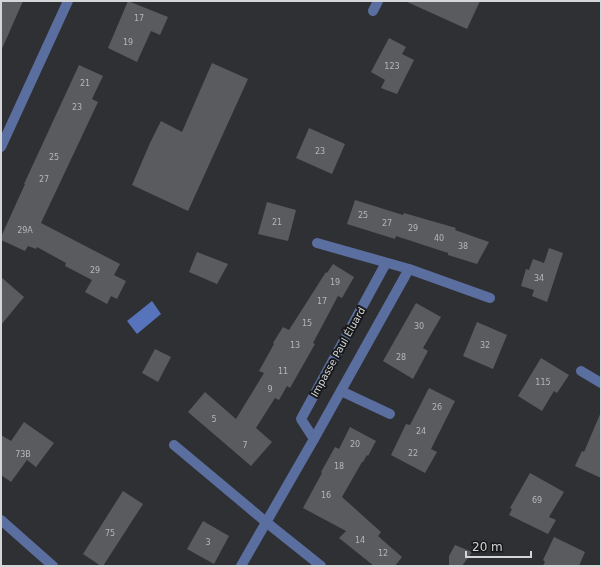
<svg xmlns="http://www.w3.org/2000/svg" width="602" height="567" font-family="'DejaVu Sans',sans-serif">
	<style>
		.water { fill: #5673bc }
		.building { fill: #5a5b5e }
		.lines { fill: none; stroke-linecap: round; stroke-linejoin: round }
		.minor { stroke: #5a6e9f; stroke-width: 10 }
		.labels { text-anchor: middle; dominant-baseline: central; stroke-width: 4; stroke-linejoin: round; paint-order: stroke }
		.number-label { font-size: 8px; fill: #b6b6b9 }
		.street-label { font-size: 10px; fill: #d4d5d7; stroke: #171819 }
	</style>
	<rect width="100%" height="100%" fill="#2f3033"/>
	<!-- water -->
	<polygon class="water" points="152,301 161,314 137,334 127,321"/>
	<!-- building -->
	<g class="building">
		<polygon points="1,1 23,1 1,51"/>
		<polygon points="128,1 168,17 160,35 151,31 137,62 108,48"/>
		<polygon points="405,1 480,1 467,29"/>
		<polygon points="389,38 406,47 402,54 414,60 397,94 381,88 385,80 371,72"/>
		<polygon points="212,63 248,79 188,211 132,185 150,143 161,121 182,132"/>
		<polygon points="79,65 103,76 92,99 98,102 41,223 120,264 114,275 126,281 117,299 111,296 107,304 85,292 92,280 65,266 66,263 37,247 36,249 28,246 25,251 1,240 1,237 25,184 24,184"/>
		<polygon points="309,128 345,144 332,174 296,158"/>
		<polygon points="355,200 403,215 404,213 456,228 455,230 489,242 477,264 448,255 448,253 396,236 395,239 347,224"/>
		<polygon points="267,202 296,210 288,241 258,234"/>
		<polygon points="549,248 563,253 547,302 532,296 534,290 521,286 526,269 529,270 533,259 544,263"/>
		<polygon points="197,252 228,264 217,284 189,272"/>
		<polygon points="333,264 354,277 342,298 338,296 313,343 315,344 290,388 287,386 279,400 275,398 256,428 272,442 251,466 188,412 205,392 236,419 264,373 259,371 274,344 273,343 283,327 289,330 326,272 327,273"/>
		<polygon points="1,277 24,297 1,325"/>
		<polygon points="416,303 441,317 423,348 428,351 413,379 383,361"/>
		<polygon points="477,322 507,335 493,369 463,356"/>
		<polygon points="155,349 171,357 158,382 142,373"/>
		<polygon points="541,358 569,375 557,393 554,391 542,411 518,396"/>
		<polygon points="429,388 455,401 431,449 437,452 425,473 391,455 406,424 410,425"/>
		<polygon points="601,412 601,478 575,466 582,451 584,452"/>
		<polygon points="24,422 54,443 36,467 27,460 11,482 1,475 1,435 11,441"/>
		<polygon points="350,427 376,441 368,456 367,455 363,462 362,462 342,497 381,532 378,536 402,557 395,566 374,566 339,538 346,531 303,508 322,473 321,472 335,447 339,449"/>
		<polygon points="530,473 564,492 549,517 556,520 548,534 509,515 512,509 510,508"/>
		<polygon points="123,491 143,504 103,566 101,566 83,554"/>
		<polygon points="203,521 229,536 214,564 187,549"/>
		<polygon points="554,537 585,552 579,566 543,566 545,562 543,560"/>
		<polygon points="455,545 472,552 462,566 449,566 449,556"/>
	</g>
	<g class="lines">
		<!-- minor -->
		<g class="minor">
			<polyline points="373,11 378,1"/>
			<polyline points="1,147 68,1"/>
			<polyline points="317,243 409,269 490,298"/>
			<polyline points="581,371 601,383"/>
			<polyline points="341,391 390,414"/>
			<polyline points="314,439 301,419 386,263"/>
			<polyline points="174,445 266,522 321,566"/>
			<polyline points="1,520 53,566"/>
			<polyline points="241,566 314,439 409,269"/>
		</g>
	</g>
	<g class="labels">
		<!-- number labels -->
		<g class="number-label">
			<text x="139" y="18">17</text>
			<text x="128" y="42">19</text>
			<text x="392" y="66">123</text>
			<text x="85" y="83">21</text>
			<text x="77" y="107">23</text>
			<text x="320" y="151">23</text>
			<text x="54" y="157">25</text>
			<text x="44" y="179">27</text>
			<text x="363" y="215">25</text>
			<text x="277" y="222">21</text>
			<text x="387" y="223">27</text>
			<text x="413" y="228">29</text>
			<text x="25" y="230">29A</text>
			<text x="439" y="238">40</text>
			<text x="463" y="246">38</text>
			<text x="95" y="270">29</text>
			<text x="539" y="278">34</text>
			<text x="335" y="282">19</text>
			<text x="322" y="301">17</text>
			<text x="307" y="323">15</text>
			<text x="419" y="326">30</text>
			<text x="295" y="345">13</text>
			<text x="485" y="345">32</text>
			<text x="401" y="357">28</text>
			<text x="283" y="371">11</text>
			<text x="543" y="382">115</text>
			<text x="270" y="389">9</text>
			<text x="437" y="407">26</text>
			<text x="214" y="419">5</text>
			<text x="421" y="431">24</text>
			<text x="355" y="444">20</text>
			<text x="245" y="445">7</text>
			<text x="413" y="453">22</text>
			<text x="23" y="454">73B</text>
			<text x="339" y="466">18</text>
			<text x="326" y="495">16</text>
			<text x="537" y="500">69</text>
			<text x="110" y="533">75</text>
			<text x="360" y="540">14</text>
			<text x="208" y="542">3</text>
			<text x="383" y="553">12</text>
		</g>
		<!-- street labels -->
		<g class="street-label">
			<text transform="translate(338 352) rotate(-61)">Impasse Paul Éluard</text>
		</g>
	</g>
	<!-- border -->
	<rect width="602" height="567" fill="none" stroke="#d4d5d7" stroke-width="4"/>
	<!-- scale -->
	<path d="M466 551v6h65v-6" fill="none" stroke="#d4d5d7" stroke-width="2"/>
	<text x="472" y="551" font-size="12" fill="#d4d5d7" stroke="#171819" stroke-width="3" paint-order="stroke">20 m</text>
</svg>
